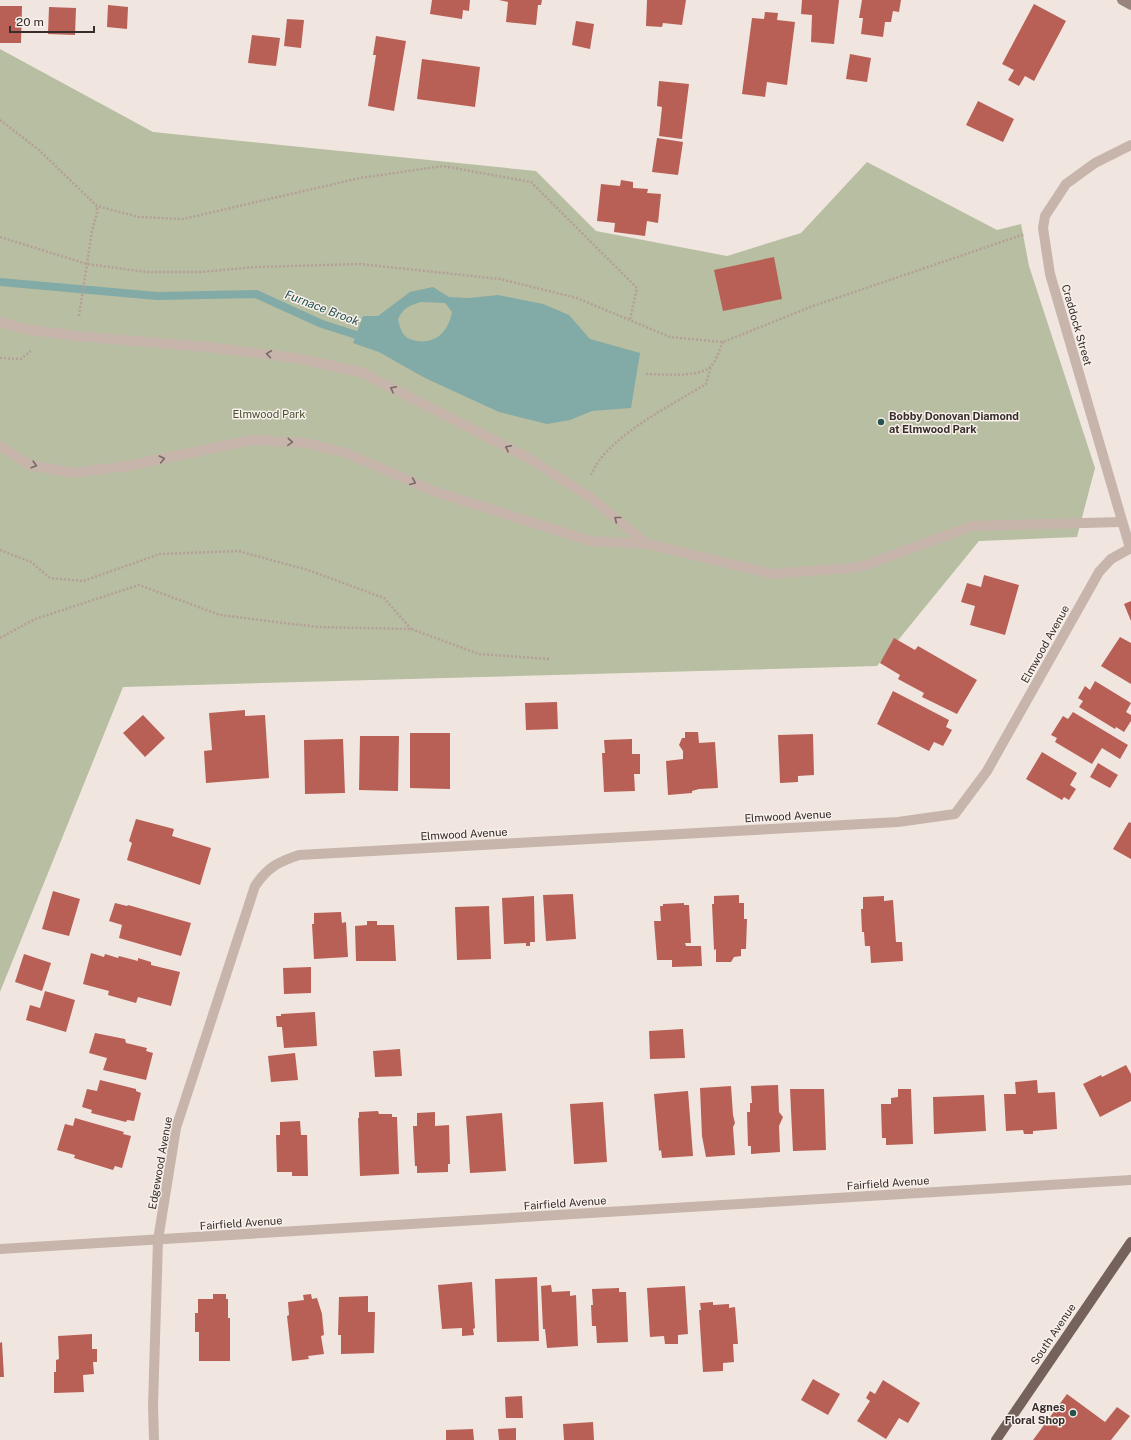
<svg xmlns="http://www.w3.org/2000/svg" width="1131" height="1440" font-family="'Public Sans',sans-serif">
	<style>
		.green { fill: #b8bea1 }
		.water { fill: #82aaa6; fill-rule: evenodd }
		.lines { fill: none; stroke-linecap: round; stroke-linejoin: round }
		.stream { stroke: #82aaa6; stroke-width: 8 }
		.building { fill: #b85f56 }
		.path { stroke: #b39f97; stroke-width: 2.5; stroke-dasharray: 2 2; stroke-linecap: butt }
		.lane { stroke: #c7b5ac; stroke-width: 10 }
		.street { stroke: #c7b5ac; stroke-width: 10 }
		.secondary { stroke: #9a847e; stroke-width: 10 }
		.primary { stroke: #76625d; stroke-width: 10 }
		.oneway { stroke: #776a64 }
		.poi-dot { fill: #25534f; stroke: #f8f0eb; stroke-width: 1.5 }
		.labels { text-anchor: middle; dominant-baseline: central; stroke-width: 3; stroke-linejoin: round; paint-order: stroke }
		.street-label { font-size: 11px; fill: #362c2a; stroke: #f8f0eb }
		.park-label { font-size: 11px; fill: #4a5131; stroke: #f8f0eb }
		.poi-label { font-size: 11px; font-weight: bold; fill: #362c2a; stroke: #f8f0eb; text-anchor: start }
		.water-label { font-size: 12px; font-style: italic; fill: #25534f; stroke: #f8f0eb }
	</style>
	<rect width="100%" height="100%" fill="#f0e6df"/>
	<!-- green -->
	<polygon class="green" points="0,49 153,132 536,171 596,231 727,256 801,233 867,162 997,230 1021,224 1029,266 1095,468 1077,537 979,541 877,666 123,687 0,992"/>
	<!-- water -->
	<path class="water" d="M433 287 449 297 469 298 498 295 543 304 569 315 590 339 640 353 631 408 592 411 570 420 547 424 499 412 425 378 379 352 353 343 363 316H378L410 292ZM421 302 445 303 452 312C449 330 437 344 417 341 411 340 405 338 402 332 400 328 399 323 398 319 403 308 410 305 421 302Z"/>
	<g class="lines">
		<!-- stream -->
		<polyline class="stream" points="0,282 157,296 256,294 322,324 366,338"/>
	</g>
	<!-- building -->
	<g class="building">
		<polygon points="432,0 470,0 469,11 463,10 462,19 430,14"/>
		<polygon points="499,0 542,0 541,5 538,5 536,25 506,22 508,2"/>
		<polygon points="647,0 686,0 682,25 663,23 662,27 646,26"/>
		<polygon points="802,0 839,0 834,44 811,42 812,15 801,14"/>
		<polygon points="862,0 901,0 899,12 893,11 891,22 885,22 883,37 861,34 863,18 859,18"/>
		<polygon points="1034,4 1066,21 1034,81 1025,76 1019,86 1008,80 1014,70 1002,64"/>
		<polygon points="108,5 128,7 127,29 107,27"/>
		<polygon points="0,6 22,6 21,43 0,43"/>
		<polygon points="49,7 76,8 75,35 48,34"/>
		<polygon points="765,12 778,13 777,20 795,22 787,85 767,82 765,97 742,94 752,18 764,19"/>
		<polygon points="287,19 304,20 301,48 284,46"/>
		<polygon points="576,21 594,24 590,49 572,45"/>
		<polygon points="252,35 280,38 276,66 248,63"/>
		<polygon points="376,36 406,41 394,111 368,106 376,55 373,55"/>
		<polygon points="850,54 871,58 867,82 846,79"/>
		<polygon points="422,59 480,67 475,107 417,99"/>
		<polygon points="659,81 689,84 682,139 659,136 662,107 657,106"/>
		<polygon points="978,101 1014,119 1003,142 966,125"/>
		<polygon points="657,138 683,142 678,175 652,172"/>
		<polygon points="621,180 633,182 633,188 648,189 647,193 661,194 658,223 647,221 645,236 614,232 615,223 597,221 601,184 620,186"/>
		<polygon points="774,257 782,299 723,311 714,270"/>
		<polygon points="984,575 1019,585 1005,635 970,625 975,606 961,602 967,583 981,587"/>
		<polygon points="1131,601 1131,621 1124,604"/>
		<polygon points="1120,637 1131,643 1131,684 1101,666"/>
		<polygon points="894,638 915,650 918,646 977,680 957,714 922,697 924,693 898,679 900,675 880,663"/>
		<polygon points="1095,681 1131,703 1126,712 1131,715 1131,721 1124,732 1116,727 1115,729 1079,707 1083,701 1078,698 1085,686 1090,690"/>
		<polygon points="893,691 949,720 946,727 952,730 943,746 934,742 929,751 877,724"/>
		<polygon points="557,702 558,729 526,730 525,703"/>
		<polygon points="245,710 245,716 265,715 269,778 206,783 204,751 212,750 209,713"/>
		<polygon points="1073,712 1128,745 1120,759 1102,748 1092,764 1055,742 1057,738 1051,735 1063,716 1068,719"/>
		<polygon points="143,715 165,738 145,757 123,733"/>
		<polygon points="685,732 698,732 699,743 715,742 718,788 699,789 692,791 692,793 668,795 666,761 683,759 683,751 679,745 682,738 685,738"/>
		<polygon points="410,733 450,733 450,789 410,788"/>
		<polygon points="813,734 814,775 798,776 798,782 780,783 778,735"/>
		<polygon points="360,736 399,736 398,791 359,790"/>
		<polygon points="343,739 345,793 305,794 304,740"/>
		<polygon points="632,739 632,754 640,754 640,774 634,774 635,791 604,792 602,753 605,753 604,740"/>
		<polygon points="1042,752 1077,773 1070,785 1076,789 1069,800 1064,797 1062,800 1026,779"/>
		<polygon points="1098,763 1118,775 1110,788 1090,777"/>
		<polygon points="136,819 174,829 172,836 211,848 200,885 127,860 132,843 129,841"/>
		<polygon points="1129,822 1131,823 1131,859 1113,849"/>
		<polygon points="53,891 80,899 69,936 42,929"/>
		<polygon points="573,894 576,939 546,941 543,895"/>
		<polygon points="739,895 739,903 744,903 744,919 747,919 746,949 741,949 741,956 734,957 731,962 716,962 716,949 714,950 712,904 714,904 714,896"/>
		<polygon points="534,896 535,942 530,942 530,946 526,946 526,943 504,944 502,898"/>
		<polygon points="884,896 884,901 893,900 896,942 902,942 903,961 871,963 870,946 865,946 864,932 862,932 861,909 863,909 863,897"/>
		<polygon points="115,903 127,906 128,905 191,923 181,956 119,938 122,925 109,921"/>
		<polygon points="684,903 684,905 689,905 691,943 685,943 686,946 701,946 702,966 672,967 672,960 657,960 654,921 661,921 660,906 663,906 663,904"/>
		<polygon points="489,906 491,959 457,960 455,907"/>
		<polygon points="341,912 342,923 346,922 348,957 314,959 312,924 314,924 314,913"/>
		<polygon points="367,921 377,921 377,925 394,925 396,961 356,961 355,926 367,925"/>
		<polygon points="91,953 104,957 105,954 118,958 119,956 138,961 138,958 151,962 151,965 180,972 171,1006 138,997 136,1003 108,995 109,991 83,984"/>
		<polygon points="24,954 51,963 42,991 15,982"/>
		<polygon points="311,967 311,993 284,994 283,968"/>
		<polygon points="45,991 75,1000 66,1032 26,1020 30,1005 40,1008"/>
		<polygon points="315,1012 317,1046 284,1048 282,1027 277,1027 276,1016 281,1016 281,1014"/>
		<polygon points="683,1029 685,1058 650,1059 649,1031"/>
		<polygon points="95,1033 125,1039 126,1043 147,1048 146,1051 153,1053 146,1080 103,1070 107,1058 89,1053"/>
		<polygon points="400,1049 402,1076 375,1077 373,1051"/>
		<polygon points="295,1053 298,1080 271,1082 268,1056"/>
		<polygon points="1126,1065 1131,1074 1131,1101 1100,1117 1083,1084 1101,1075 1102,1077"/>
		<polygon points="100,1080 136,1089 136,1091 141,1093 134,1121 127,1120 126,1122 91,1113 92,1110 82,1107 87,1089 97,1091"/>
		<polygon points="1037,1080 1038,1093 1055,1092 1057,1129 1033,1131 1033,1134 1024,1134 1023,1130 1006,1131 1004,1094 1016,1094 1015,1082"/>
		<polygon points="778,1085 779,1112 783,1117 779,1126 780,1152 751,1154 751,1146 748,1146 747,1112 750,1112 750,1103 752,1103 751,1086"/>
		<polygon points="731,1086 733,1115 735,1123 733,1127 735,1155 706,1157 702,1136 700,1088"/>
		<polygon points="790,1089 824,1089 826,1150 793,1151"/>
		<polygon points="898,1089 911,1089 913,1144 886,1145 886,1138 882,1138 881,1104 891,1104 891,1098 898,1097"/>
		<polygon points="688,1091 693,1156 662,1158 661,1150 659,1151 654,1094"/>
		<polygon points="984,1095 986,1131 934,1134 933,1097"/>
		<polygon points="603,1102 607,1162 574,1164 570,1104"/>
		<polygon points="378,1111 379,1114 392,1114 392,1117 397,1117 399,1174 360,1176 358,1118 359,1118 359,1112"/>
		<polygon points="435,1112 435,1126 449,1125 450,1164 448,1164 448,1172 417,1173 417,1166 415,1166 413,1126 417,1126 417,1113"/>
		<polygon points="502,1113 506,1171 470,1173 466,1116"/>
		<polygon points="75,1118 124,1132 123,1134 131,1136 122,1168 115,1166 113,1170 74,1158 75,1155 57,1150 65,1124 73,1126"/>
		<polygon points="300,1121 301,1135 307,1135 308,1176 292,1176 292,1172 277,1172 276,1135 280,1135 280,1122"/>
		<polygon points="537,1277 539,1341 497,1342 495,1279"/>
		<polygon points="472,1282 475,1328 473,1329 474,1335 462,1336 462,1328 442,1329 438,1285"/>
		<polygon points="551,1285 552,1292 570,1291 570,1296 576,1295 578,1346 547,1348 545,1329 543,1329 541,1286"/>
		<polygon points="685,1286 688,1334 678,1335 678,1344 665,1344 664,1336 650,1337 647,1288"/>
		<polygon points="619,1288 619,1292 626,1292 628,1342 597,1343 596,1326 592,1326 591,1305 593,1305 592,1289"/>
		<polygon points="213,1294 226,1294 226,1299 228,1299 228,1318 230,1318 230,1361 199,1361 199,1332 195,1332 195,1313 198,1313 198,1299 213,1299"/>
		<polygon points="311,1294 312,1299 317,1298 322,1314 324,1335 321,1336 324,1354 308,1356 309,1359 292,1361 287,1316 289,1315 288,1302 304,1300 303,1295"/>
		<polygon points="368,1296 368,1312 375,1312 374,1353 341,1354 341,1335 338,1335 339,1297"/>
		<polygon points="713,1302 713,1305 729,1304 729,1308 735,1307 738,1344 733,1344 734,1362 723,1363 723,1371 703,1372 699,1310 701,1310 700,1303"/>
		<polygon points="92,1334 92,1349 97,1349 97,1362 93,1362 94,1374 83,1375 84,1392 54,1393 54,1372 56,1372 56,1360 59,1359 58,1336"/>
		<polygon points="2,1342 4,1377 0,1377 0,1343"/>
		<polygon points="813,1379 840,1394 828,1415 801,1400"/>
		<polygon points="883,1380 920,1403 908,1423 899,1418 886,1439 857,1421 870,1401 866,1398 870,1391 875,1394"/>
		<polygon points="1067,1394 1105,1422 1117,1407 1130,1416 1111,1440 1033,1440"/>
		<polygon points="522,1396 523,1418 506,1418 505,1397"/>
		<polygon points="593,1422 594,1440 564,1440 563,1424"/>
		<polygon points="516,1428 516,1440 499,1440 498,1429"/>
		<polygon points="473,1429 474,1440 446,1440 446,1430"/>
	</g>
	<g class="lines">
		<!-- path -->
		<g class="path">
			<polyline points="0,120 39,150 97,206 139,217 183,219 360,178 443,166 531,182 637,288 630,320"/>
			<polyline points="0,237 87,264 147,272 200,272 256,267 360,264 500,279 577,298 670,337 723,342 813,306 1025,234"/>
			<polyline points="79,316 92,231 97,213 97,206"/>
			<polyline points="0,358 21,359 31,351"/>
			<path d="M646 374C661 374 698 378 710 367 716 362 719 350 723 342"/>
			<path d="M591 475C606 437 672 405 706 384L711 366"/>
			<polyline points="0,550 31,562 50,578 83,581 160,554 238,551 308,570 384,598 411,629"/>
			<polyline points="0,638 35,619 139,585 220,615 317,627 411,629 479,654 549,659"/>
		</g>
		<!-- lane -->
		<g class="lane">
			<polyline points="0,322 25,329 76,336 217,348 295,358 361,372 530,459 590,497 647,544"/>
			<polyline points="0,446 30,465 74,473 127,466 252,440 306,443 346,453 433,491 591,541 647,544 773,574 860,567 972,526 1122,522"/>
		</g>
		<!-- street -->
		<g class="street">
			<polyline points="1130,548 1050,274 1043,228 1045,216 1066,184 1095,163 1131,145"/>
			<polyline points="0,1249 1131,1180"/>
			<path d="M154 1440 153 1406 158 1240 176 1128 255 886C268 867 278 862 299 855L898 822 955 814 987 771 1099 572 1111 559 1131 548"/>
		</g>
		<!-- secondary -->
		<polyline class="secondary" points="1122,0 1131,5"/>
		<!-- primary -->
		<polyline class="primary" points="996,1440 1131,1242"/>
	</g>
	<!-- one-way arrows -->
	<defs><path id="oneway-chevron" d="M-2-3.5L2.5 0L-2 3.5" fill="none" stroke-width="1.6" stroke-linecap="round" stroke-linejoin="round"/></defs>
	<g class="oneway">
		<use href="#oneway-chevron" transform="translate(269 354) rotate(-172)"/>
		<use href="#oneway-chevron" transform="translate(393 389) rotate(-153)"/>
		<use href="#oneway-chevron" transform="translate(290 442) rotate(4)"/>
		<use href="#oneway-chevron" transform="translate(508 448) rotate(-153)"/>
		<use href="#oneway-chevron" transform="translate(162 459) rotate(-12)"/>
		<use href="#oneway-chevron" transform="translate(34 465) rotate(16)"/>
		<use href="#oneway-chevron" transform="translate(413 482) rotate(23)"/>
		<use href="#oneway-chevron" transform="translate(617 519) rotate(-141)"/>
	</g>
	<!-- markers -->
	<g class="poi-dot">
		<circle cx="881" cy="422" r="4"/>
		<circle cx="1073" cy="1413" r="4"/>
	</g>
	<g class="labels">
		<!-- street labels -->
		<g class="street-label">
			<text transform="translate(1077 325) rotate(74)">Craddock Street</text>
			<text transform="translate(1045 644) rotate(-61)">Elmwood Avenue</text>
			<text transform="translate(788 816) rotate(-3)">Elmwood Avenue</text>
			<text transform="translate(464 834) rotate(-3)">Elmwood Avenue</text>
			<text transform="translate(160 1163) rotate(-80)">Edgewood Avenue</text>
			<text transform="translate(888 1183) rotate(-4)">Fairfield Avenue</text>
			<text transform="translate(565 1203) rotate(-4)">Fairfield Avenue</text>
			<text transform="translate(241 1223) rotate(-4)">Fairfield Avenue</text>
			<text transform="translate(1053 1334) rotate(-56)">South Avenue</text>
		</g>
		<!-- park labels -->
		<g class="park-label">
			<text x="269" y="414">Elmwood Park</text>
		</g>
		<!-- poi labels -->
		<g class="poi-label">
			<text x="889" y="416">Bobby Donovan Diamond<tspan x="889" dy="13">at Elmwood Park</tspan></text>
			<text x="1065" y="1407" text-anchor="end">Agnes<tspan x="1065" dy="13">Floral Shop</tspan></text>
		</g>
		<!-- water labels -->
		<g class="water-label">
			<text transform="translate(322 308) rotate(21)">Furnace Brook</text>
		</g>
	</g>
	<!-- scale -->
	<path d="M10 26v6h84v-6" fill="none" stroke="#362c2a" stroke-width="2"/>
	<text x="16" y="26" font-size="12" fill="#362c2a" stroke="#f8f0eb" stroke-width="3" paint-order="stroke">20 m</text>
</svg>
